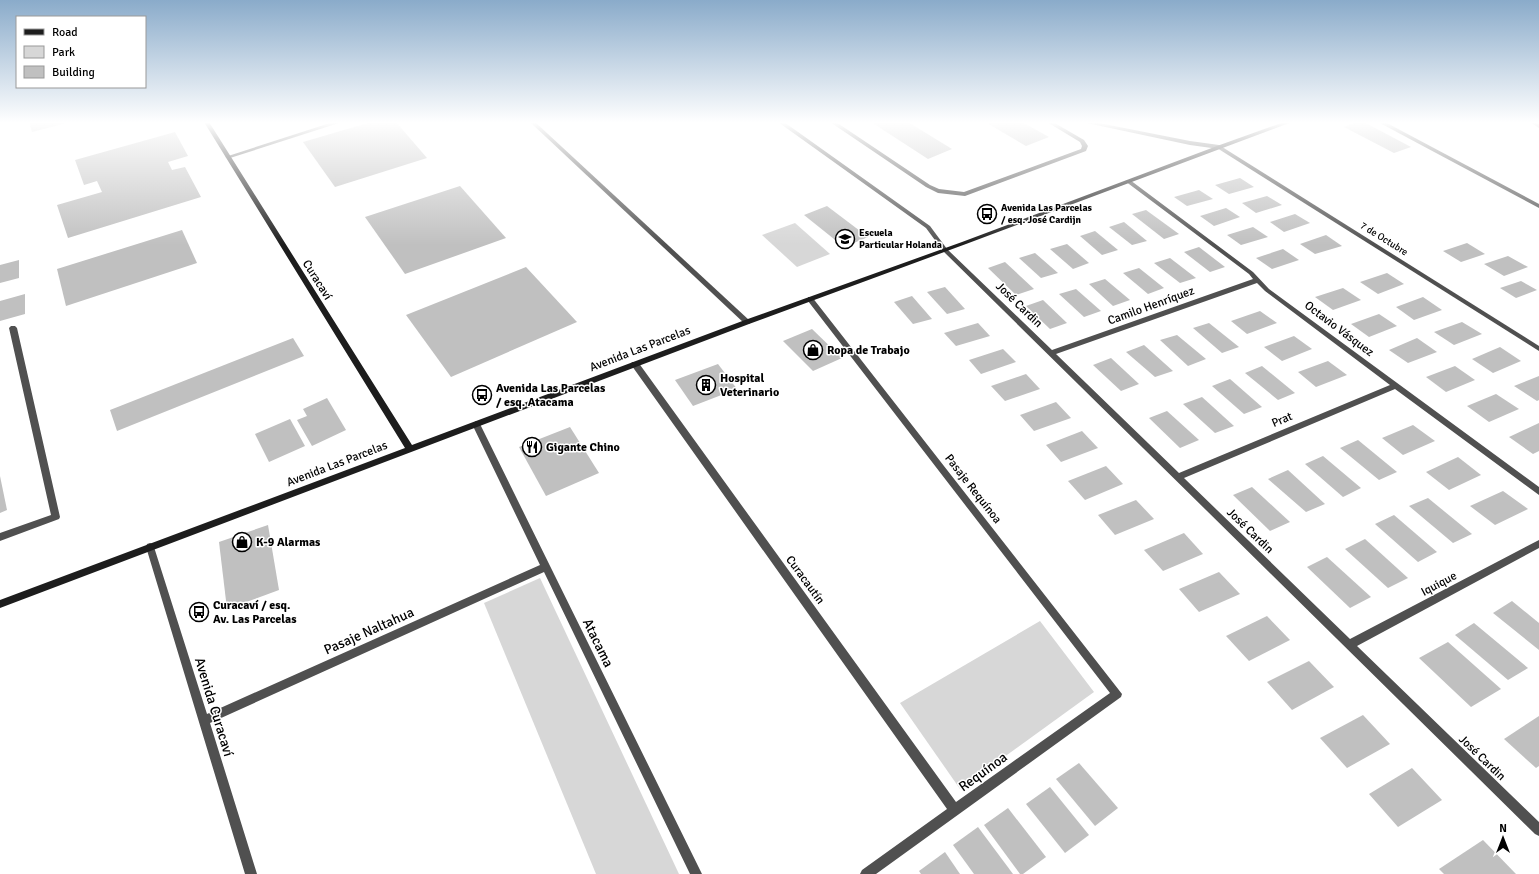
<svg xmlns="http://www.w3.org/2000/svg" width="1539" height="874" font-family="Signika,sans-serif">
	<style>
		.green { fill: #d7d7d7 }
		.building { fill: #c0c0c0 }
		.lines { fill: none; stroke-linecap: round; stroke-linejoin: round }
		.lane { fill: #505050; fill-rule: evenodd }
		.street { fill: #505050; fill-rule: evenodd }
		.secondary { fill: #1d1d1d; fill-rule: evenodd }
		.labels { text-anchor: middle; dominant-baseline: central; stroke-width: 3; stroke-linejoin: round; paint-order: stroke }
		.far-poi-label { font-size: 10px; font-weight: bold; fill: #000; stroke: #fff; text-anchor: start }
		.far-street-label { font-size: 10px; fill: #000; stroke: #fff }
		.street-label { font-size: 12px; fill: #000; stroke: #fff }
		.poi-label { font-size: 12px; font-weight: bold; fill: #000; stroke: #fff; text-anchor: start }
		.near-street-label { font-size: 14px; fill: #000; stroke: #fff }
	</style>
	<rect width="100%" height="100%" fill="#fff"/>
	<!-- green -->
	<g class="green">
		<polygon points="795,223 830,254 797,267 762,235"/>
		<polygon points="540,578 679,874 596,874 484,603"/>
		<polygon points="1040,621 1094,692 960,789 900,703"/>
	</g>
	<!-- building -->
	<g class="building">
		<polygon points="29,122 67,122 67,123 32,132"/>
		<polygon points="371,122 396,122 427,158 335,187 303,142"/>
		<polygon points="871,122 908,122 952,149 928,159"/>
		<polygon points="985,122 1022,122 1049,137 1026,146"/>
		<polygon points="1355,122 1364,122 1411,147 1394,153 1344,127"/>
		<polygon points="175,132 188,156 168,162 172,170 185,167 201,197 68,238 57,205 102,192 97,181 84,185 75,160"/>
		<polygon points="1240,178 1254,187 1229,194 1215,185"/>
		<polygon points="460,186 506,238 405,274 365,217"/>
		<polygon points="1199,190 1213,199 1187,206 1174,197"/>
		<polygon points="1267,196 1282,205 1256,213 1242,203"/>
		<polygon points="827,206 868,237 844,247 804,215"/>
		<polygon points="1226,208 1240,217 1214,226 1200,216"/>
		<polygon points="1146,210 1179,234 1164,239 1132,214"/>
		<polygon points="1295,214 1310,223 1284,232 1270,222"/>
		<polygon points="1124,222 1147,241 1132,245 1109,227"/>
		<polygon points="1253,227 1268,237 1241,245 1227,235"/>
		<polygon points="182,230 197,263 66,306 57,269"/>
		<polygon points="1095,231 1118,250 1102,255 1080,236"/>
		<polygon points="1326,235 1342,246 1315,254 1300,244"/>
		<polygon points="1467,243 1485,254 1461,262 1443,251"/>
		<polygon points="1067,244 1089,263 1073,269 1050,249"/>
		<polygon points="1199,247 1225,267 1210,272 1184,252"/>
		<polygon points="1283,249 1299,260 1272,269 1256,258"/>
		<polygon points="1035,253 1058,273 1041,278 1019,258"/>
		<polygon points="1508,256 1528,267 1504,276 1484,264"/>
		<polygon points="1170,258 1196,278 1180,283 1154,263"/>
		<polygon points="19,260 19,278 0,283 0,265"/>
		<polygon points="1005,262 1034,289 1016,295 988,268"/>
		<polygon points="526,267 577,322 451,377 406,315"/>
		<polygon points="1139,268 1164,288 1148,294 1123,273"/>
		<polygon points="1387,273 1404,284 1378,294 1360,282"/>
		<polygon points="1105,279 1130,300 1113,306 1089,284"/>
		<polygon points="1521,281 1537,290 1516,298 1500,288"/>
		<polygon points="945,287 965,309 947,314 927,292"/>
		<polygon points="1343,288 1361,300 1333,310 1315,297"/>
		<polygon points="1076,289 1101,311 1084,317 1059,294"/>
		<polygon points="25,294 25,314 0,321 0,301"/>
		<polygon points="912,296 932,319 913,324 894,302"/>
		<polygon points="1423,297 1442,310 1414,320 1396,307"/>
		<polygon points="1043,300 1067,323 1050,329 1026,306"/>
		<polygon points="1260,311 1277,323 1247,334 1231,321"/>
		<polygon points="1379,314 1397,326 1369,337 1351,324"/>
		<polygon points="1462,322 1482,334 1454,345 1434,332"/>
		<polygon points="978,323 990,336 956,346 944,333"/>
		<polygon points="1209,323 1239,347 1222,353 1193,328"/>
		<polygon points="812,329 842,358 813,371 783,341"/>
		<polygon points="1177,335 1206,359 1188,366 1160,340"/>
		<polygon points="1294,336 1312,349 1282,361 1264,347"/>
		<polygon points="293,338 304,356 117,431 110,410"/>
		<polygon points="1417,338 1437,352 1408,363 1389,350"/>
		<polygon points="1144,345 1173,371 1155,377 1126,352"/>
		<polygon points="1500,347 1521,361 1493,373 1472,359"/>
		<polygon points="1003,349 1016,362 981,374 969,360"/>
		<polygon points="1111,358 1139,384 1121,391 1093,365"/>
		<polygon points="1328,361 1347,375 1316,387 1298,372"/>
		<polygon points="718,364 737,389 693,406 675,380"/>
		<polygon points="1262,366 1295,393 1278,400 1245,373"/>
		<polygon points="1455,366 1475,380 1446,392 1426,377"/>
		<polygon points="1026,374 1040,389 1005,401 991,386"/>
		<polygon points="1539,376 1539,400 1537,401 1514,386"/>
		<polygon points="1230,379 1262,407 1244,414 1212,386"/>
		<polygon points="1496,394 1519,409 1489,422 1467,406"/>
		<polygon points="1202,397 1234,426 1215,433 1183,404"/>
		<polygon points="327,398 346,430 312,446 297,420 307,416 303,409"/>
		<polygon points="1056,402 1071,418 1034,431 1020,415"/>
		<polygon points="1167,411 1199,440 1180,448 1149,418"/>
		<polygon points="290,419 305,446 269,462 255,434"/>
		<polygon points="1539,423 1539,451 1533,454 1509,437"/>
		<polygon points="1413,425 1435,441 1403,455 1382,438"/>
		<polygon points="570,427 599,473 546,496 519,447"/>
		<polygon points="1082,431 1098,448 1061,462 1046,445"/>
		<polygon points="1358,440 1397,472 1379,480 1340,448"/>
		<polygon points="1323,456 1361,488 1343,497 1305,464"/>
		<polygon points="1458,457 1481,475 1449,490 1426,472"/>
		<polygon points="1106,466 1123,484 1085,500 1068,481"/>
		<polygon points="1288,470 1325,504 1306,512 1268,479"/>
		<polygon points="0,476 7,510 0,513"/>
		<polygon points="1252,487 1290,522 1270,531 1233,495"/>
		<polygon points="1503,491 1528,509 1495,525 1470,506"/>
		<polygon points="1428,498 1472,534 1453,543 1409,506"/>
		<polygon points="1136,500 1154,519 1115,535 1098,515"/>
		<polygon points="1394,515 1437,552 1418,562 1375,524"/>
		<polygon points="268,525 279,590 227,609 219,542"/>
		<polygon points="1184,533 1203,554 1163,571 1144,550"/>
		<polygon points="1365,539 1408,578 1388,588 1345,549"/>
		<polygon points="1327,557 1371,597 1350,608 1307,567"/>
		<polygon points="1219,572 1240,594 1199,612 1179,589"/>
		<polygon points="1512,601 1539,623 1539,650 1493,613"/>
		<polygon points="1267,616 1290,640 1249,661 1226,636"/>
		<polygon points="1474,623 1528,668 1508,680 1455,635"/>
		<polygon points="1448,642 1501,689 1471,707 1419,658"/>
		<polygon points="1309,661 1334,687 1292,710 1267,682"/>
		<polygon points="1363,715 1390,744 1347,768 1320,738"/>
		<polygon points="1539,716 1539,766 1536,768 1504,739"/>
		<polygon points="1079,763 1118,808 1095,826 1056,779"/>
		<polygon points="1412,768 1442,800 1398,827 1369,794"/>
		<polygon points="1050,787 1089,835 1065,853 1026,804"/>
		<polygon points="1008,808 1046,857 1023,874 1020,874 984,825"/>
		<polygon points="978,827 1013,874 974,874 953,845"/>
		<polygon points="1483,840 1516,874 1444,874 1439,869"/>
		<polygon points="945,852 960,874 921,874 919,871"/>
	</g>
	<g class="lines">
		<!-- lane -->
		<g class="lane">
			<polygon points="333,122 342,122 230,158 225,157"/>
			<polygon points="530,122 535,122 749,320 751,322 749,324 745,324"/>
			<polygon points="830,122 836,122 930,185 939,189 964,192 1081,149 1082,146 1080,142 1047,122 1053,122 1084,140 1088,146 1086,151 965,196 938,193 926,187"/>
			<polygon points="1082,122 1094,122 1190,141 1219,145 1222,147 1219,149 1190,145"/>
			<polygon points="11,326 15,326 17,328 60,517 59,519 0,541 0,533 51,515 9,328"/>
		</g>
		<!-- street -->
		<g class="street">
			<path d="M778 122H784L930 226 947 249 1052 350 1253 279 1249 274 1125 181 1130 180 1253 272 1269 289 1539 487V495L1395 389 1184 478 1350 639 1539 540V548L1357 646 1539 822V836L1535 834 943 251 926 228ZM1257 283 1265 291 1390 385 1179 473 1056 354Z"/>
			<polygon points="1378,122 1385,122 1539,204 1539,208"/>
			<polygon points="1530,122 1536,122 1539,124 1539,128"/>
			<polygon points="1219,145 1539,346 1539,351 1217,148 1216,147"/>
			<polygon points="808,297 812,297 1122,694 1121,697 876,874 860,874 862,870 947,809 632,366 631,364 632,362 638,362 956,802 1110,693 808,301"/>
			<polygon points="476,421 480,424 702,874 690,874 544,572 210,723 257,874 245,874 146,547 147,544 150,543 153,544 154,547 207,714 540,565 472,424"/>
		</g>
		<!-- secondary -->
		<polygon class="secondary" points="204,122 209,122 412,445 745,320 962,242 1217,146 1284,122 1292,122 966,244 749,324 0,608 0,600 405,448"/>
	</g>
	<!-- sky -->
	<linearGradient id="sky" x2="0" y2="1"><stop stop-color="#8aabca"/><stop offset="0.5" stop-color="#fff"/><stop offset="1" stop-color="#fff" stop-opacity="0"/></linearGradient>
	<rect width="1539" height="245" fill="url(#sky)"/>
	<!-- icons -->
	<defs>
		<g id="bus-ring" transform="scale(1)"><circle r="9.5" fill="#fff" stroke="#000" stroke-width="1.5"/><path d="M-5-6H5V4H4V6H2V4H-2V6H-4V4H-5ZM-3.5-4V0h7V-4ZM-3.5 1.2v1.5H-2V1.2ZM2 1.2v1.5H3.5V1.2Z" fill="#000"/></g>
		<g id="school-ring" transform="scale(1)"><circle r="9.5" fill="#fff" stroke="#000" stroke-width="1.5"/><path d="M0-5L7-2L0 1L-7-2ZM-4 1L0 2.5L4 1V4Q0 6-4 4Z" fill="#000"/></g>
		<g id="shop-ring" transform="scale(1)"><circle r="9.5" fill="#fff" stroke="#000" stroke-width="1.5"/><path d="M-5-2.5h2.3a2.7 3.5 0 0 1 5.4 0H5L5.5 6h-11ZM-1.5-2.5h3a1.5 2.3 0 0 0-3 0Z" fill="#000"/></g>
		<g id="building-ring" transform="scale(1)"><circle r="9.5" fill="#fff" stroke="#000" stroke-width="1.5"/><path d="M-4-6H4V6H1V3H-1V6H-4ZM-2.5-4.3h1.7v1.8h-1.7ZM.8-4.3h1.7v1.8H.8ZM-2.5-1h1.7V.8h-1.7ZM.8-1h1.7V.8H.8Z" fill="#000"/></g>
		<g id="restaurant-ring" transform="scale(1)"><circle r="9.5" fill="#fff" stroke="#000" stroke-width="1.5"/><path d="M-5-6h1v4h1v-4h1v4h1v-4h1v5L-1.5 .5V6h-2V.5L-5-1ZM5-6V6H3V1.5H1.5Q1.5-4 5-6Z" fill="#000"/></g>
	</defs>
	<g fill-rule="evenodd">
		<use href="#bus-ring" x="987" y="214"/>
		<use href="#school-ring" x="845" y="239"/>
		<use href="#shop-ring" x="813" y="350"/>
		<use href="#building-ring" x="706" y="385"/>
		<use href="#bus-ring" x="482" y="395"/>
		<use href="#restaurant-ring" x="532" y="447"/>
		<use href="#shop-ring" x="242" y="542"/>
		<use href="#bus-ring" x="199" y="612"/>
	</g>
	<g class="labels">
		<!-- far-poi labels -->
		<g class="far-poi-label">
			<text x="1001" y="208">Avenida Las Parcelas<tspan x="1001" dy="12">/ esq. José Cardijn</tspan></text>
			<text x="859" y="233">Escuela<tspan x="859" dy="12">Particular Holanda</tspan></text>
		</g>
		<!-- far-street labels -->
		<g class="far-street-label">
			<text transform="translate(1384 239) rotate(32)">7 de Octubre</text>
		</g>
		<!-- street labels -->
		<g class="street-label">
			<text transform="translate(317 280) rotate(58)">Curacaví</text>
			<text transform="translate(1019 305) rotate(44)">José Cardin</text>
			<text transform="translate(1151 306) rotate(-20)">Camilo Henríquez</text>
			<text transform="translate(1339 329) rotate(37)">Octavio Vásquez</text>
			<text transform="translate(640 349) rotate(-21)">Avenida Las Parcelas</text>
			<text transform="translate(1282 420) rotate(-23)">Prat</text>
			<text transform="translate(337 464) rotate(-21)">Avenida Las Parcelas</text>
			<text transform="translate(973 489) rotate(52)">Pasaje Requínoa</text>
			<text transform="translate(1250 531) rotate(44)">José Cardin</text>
			<text transform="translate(805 580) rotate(54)">Curacautín</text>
			<text transform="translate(1439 584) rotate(-28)">Iquique</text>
			<text transform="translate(1482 758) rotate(44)">José Cardin</text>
		</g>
		<!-- poi labels -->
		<g class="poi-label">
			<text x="827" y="350">Ropa de Trabajo</text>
			<text x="720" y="378">Hospital<tspan x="720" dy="14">Veterinario</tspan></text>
			<text x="496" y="388">Avenida Las Parcelas<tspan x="496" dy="14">/ esq. Atacama</tspan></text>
			<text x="546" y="447">Gigante Chino</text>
			<text x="256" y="542">K-9 Alarmas</text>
			<text x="213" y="605">Curacaví / esq.<tspan x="213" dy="14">Av. Las Parcelas</tspan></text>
		</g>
		<!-- near-street labels -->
		<g class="near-street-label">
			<text transform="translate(369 631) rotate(-24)">Pasaje Naltahua</text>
			<text transform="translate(598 643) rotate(64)">Atacama</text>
			<text transform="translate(214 707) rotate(73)">Avenida Curacaví</text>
			<text transform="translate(983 772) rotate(-36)">Requínoa</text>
		</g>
	</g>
	<!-- legend -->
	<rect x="16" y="16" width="130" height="72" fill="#ffffff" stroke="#999999"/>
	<rect x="24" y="29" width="20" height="6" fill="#1d1d1d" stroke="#999999"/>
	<text x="52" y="36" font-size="12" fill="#000000">Road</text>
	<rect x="24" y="46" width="20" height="12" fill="#d7d7d7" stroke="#999999"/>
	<text x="52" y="56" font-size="12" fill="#000000">Park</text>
	<rect x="24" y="66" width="20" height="12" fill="#c0c0c0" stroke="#999999"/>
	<text x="52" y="76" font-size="12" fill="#000000">Building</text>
	<!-- north arrow -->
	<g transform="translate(1503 838)" stroke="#ffffff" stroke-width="3" paint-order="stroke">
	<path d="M0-3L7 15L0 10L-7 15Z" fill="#000000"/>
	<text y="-6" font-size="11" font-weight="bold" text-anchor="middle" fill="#000000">N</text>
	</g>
</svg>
